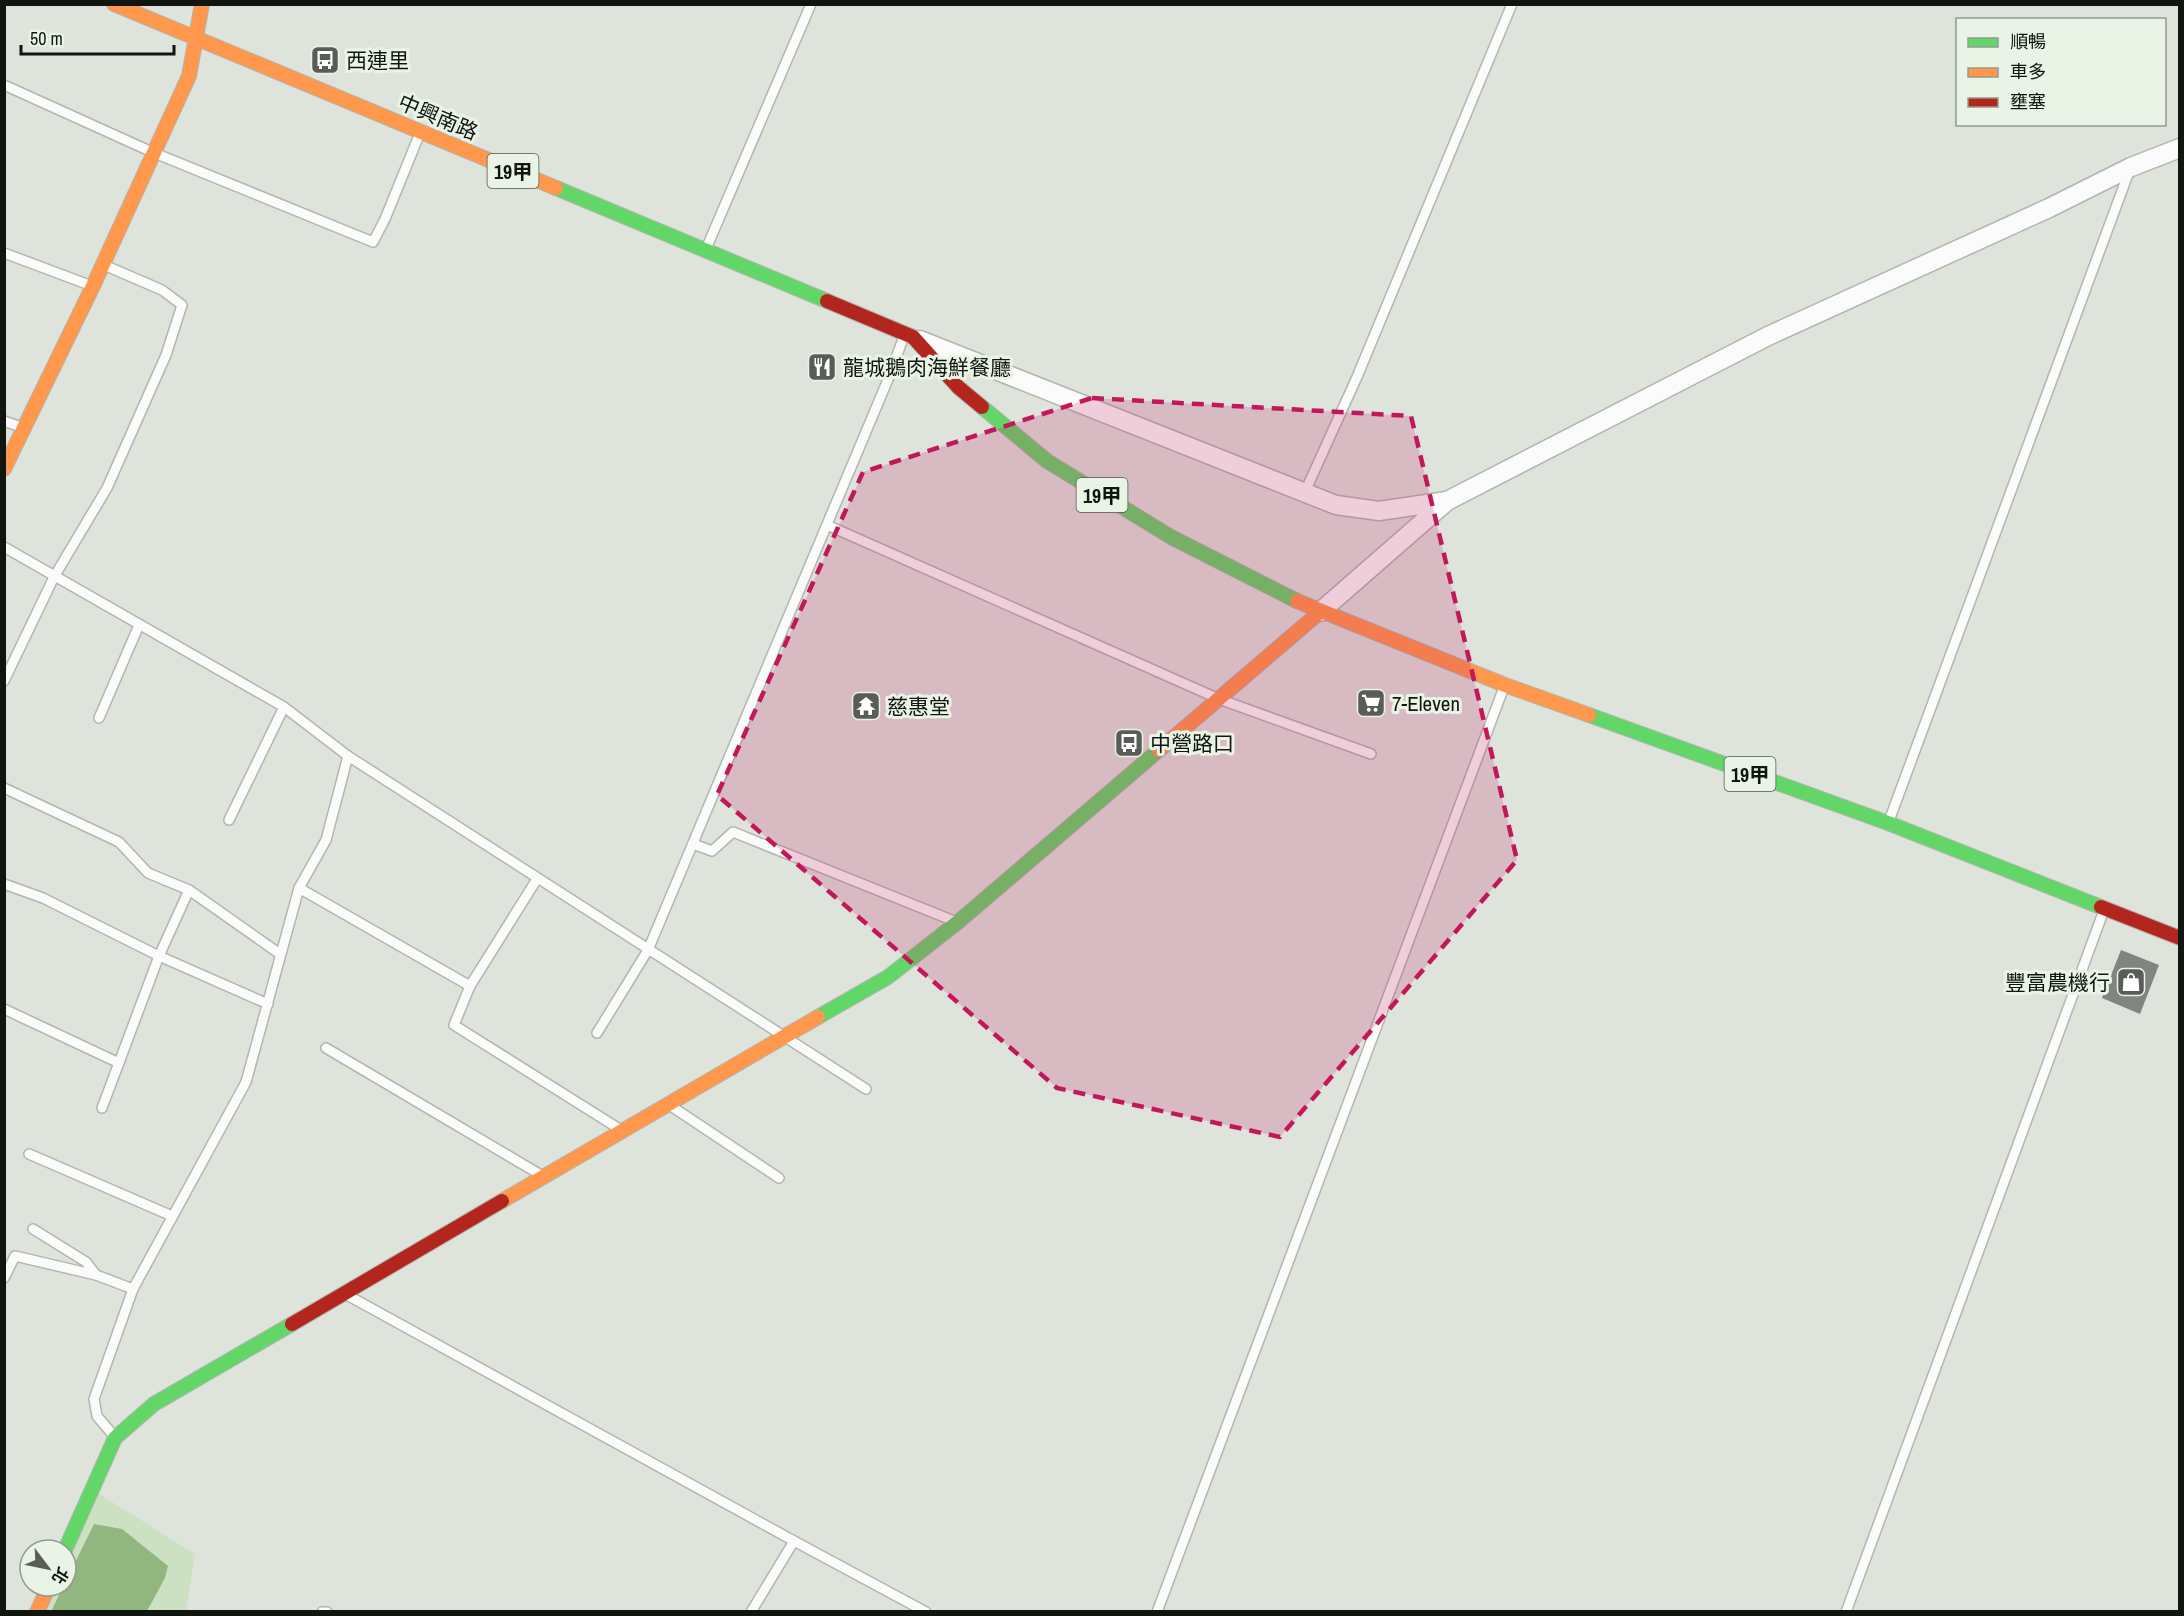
<svg xmlns="http://www.w3.org/2000/svg" width="2184" height="1616" font-family="'Archivo Narrow','Noto Sans TC',sans-serif">
	<style>
		.green { fill: #cbe1c2 }
		.water { fill: #91b680 }
		.building { fill: #818580 }
		.lines { fill: none; stroke-linecap: round; stroke-linejoin: round }
		.lane-casing { stroke: #b1b6af; stroke-width: 12 }
		.street-casing { stroke: #b1b6af; stroke-width: 21 }
		.fast-casing { stroke: #b1b6af; stroke-width: 16 }
		.slow-casing { stroke: #b1b6af; stroke-width: 16 }
		.jam-casing { stroke: #b1b6af; stroke-width: 16 }
		.lane { stroke: #fafbfa; stroke-width: 9 }
		.street { stroke: #fafbfa; stroke-width: 18 }
		.fast { stroke: #63d668; stroke-width: 14 }
		.slow { stroke: #ff974d; stroke-width: 14 }
		.jam { stroke: #b3261e; stroke-width: 14 }
		.marked { fill: #c2185b; fill-opacity: 0.2; stroke: #c2185b; stroke-width: 4.5; stroke-dasharray: 12 8; stroke-linejoin: round }
		.labels { text-anchor: middle; dominant-baseline: central; stroke-width: 6; stroke-linejoin: round; paint-order: stroke }
		.shield { fill: #eaf4e6; stroke: #525850; stroke-width: 1.5 }
		.shield-label { font-size: 20px; font-weight: bold; fill: #111510 }
		.poi-label { font-size: 21px; fill: #111510; stroke: #eaf4e6; text-anchor: start }
		.street-label { font-size: 21px; fill: #111510; stroke: #eaf4e6 }
	</style>
	<rect width="100%" height="100%" fill="#dee4dc"/>
	<!-- green -->
	<polygon class="green" points="88,1487 195,1554 186,1611 36,1612 47,1586 66,1586 66,1550"/>
	<!-- water -->
	<polygon class="water" points="94,1524 122,1529 168,1566 165,1578 147,1611 51,1612 63,1586 66,1586 66,1581"/>
	<!-- building -->
	<polygon class="building" points="2121,950 2159,965 2140,1014 2102,998"/>
	<g class="lines">
		<!-- lane casing -->
		<g class="lane-casing">
			<g id="lane">
				<polyline points="4,85 152,152 373,242 385,219 420,133"/>
				<polyline points="706,249 811,4"/>
				<polyline points="4,253 92,286"/>
				<polyline points="4,421 21,427"/>
				<polyline points="1304,494 1357,377 1512,4"/>
				<polyline points="827,525 1219,699 1371,754"/>
				<polyline points="4,547 284,707 348,756 866,1089"/>
				<polyline points="4,681 54,577 107,488 166,355 182,305 162,290 104,265"/>
				<polyline points="99,718 139,625"/>
				<polyline points="4,788 119,842 148,873 189,890 280,954"/>
				<polyline points="229,820 284,707"/>
				<polyline points="1889,821 2130,169"/>
				<polyline points="693,844 712,851 733,832 954,921"/>
				<polyline points="4,884 43,898 159,956 268,1004"/>
				<polyline points="299,888 470,986 454,1025 621,1130"/>
				<polyline points="470,986 537,879"/>
				<polyline points="4,1009 119,1063"/>
				<polyline points="597,1033 648,950 889,377 904,336"/>
				<polyline points="326,1048 541,1175"/>
				<polyline points="671,1106 779,1178"/>
				<polyline points="102,1108 159,956 189,890"/>
				<polyline points="29,1154 172,1216"/>
				<polyline points="33,1229 86,1262 96,1275"/>
				<polyline points="4,1278 15,1256 96,1275 133,1289"/>
				<polyline points="347,1295 794,1541"/>
				<polyline points="114,1436 97,1416 94,1399 133,1289 246,1082 299,888 326,840 348,756"/>
				<polyline points="322,1612 327,1612"/>
				<polyline points="751,1612 794,1541 926,1612"/>
				<polyline points="1157,1612 1504,687"/>
				<polyline points="1846,1612 2104,910"/>
			</g>
		</g>
		<!-- street casing -->
		<g class="street-casing">
			<g id="street">
				<polyline points="920,340 1336,505 1379,511 1447,501"/>
				<polyline points="1320,612 1447,501 1768,336 2049,208 2131,167 2180,148"/>
			</g>
		</g>
		<!-- fast casing -->
		<g class="fast-casing">
			<g id="fast">
				<polyline points="556,188 827,301"/>
				<polyline points="982,407 1047,461 1171,537 1297,601"/>
				<polyline points="1589,715 1888,823 2101,907"/>
				<polyline points="818,1017 888,977 958,922 1159,750"/>
				<polyline points="65,1550 115,1438 154,1404 292,1324"/>
			</g>
		</g>
		<!-- slow casing -->
		<g class="slow-casing">
			<g id="slow">
				<polyline points="114,4 556,188"/>
				<polyline points="4,469 93,286 189,76 202,4"/>
				<polyline points="1297,601 1505,685 1589,715"/>
				<polyline points="1159,750 1320,612"/>
				<polyline points="502,1201 818,1017"/>
				<polyline points="37,1612 49,1586"/>
			</g>
		</g>
		<!-- jam casing -->
		<g class="jam-casing">
			<g id="jam">
				<polyline points="827,301 913,337 958,387 982,407"/>
				<polyline points="2101,907 2180,938"/>
				<polyline points="292,1324 502,1201"/>
			</g>
		</g>
		<!-- lane -->
		<use href="#lane" class="lane"/>
		<!-- street -->
		<use href="#street" class="street"/>
		<!-- fast -->
		<use href="#fast" class="fast"/>
		<!-- slow -->
		<use href="#slow" class="slow"/>
		<!-- jam -->
		<use href="#jam" class="jam"/>
	</g>
	<!-- marked area -->
	<path class="marked" d="M1092 398 1411 416 1517 860 1280 1137 1057 1088 717 795 863 472Z"/>
	<!-- icons -->
	<defs>
		<g id="bus-square" transform="scale(1.5)"><rect x="-9" y="-9" width="18" height="18" rx="4" fill="#595d57" stroke="#eaf4e6"/><path d="M-5-6H5V4H4V6H2V4H-2V6H-4V4H-5ZM-3.5-4V0h7V-4ZM-3.5 1.2v1.5H-2V1.2ZM2 1.2v1.5H3.5V1.2Z" fill="#fff"/></g>
		<g id="restaurant-square" transform="scale(1.5)"><rect x="-9" y="-9" width="18" height="18" rx="4" fill="#595d57" stroke="#eaf4e6"/><path d="M-5-6h1v4h1v-4h1v4h1v-4h1v5L-1.5 .5V6h-2V.5L-5-1ZM5-6V6H3V1.5H1.5Q1.5-4 5-6Z" fill="#fff"/></g>
		<g id="supermarket-square" transform="scale(1.5)"><rect x="-9" y="-9" width="18" height="18" rx="4" fill="#595d57" stroke="#eaf4e6"/><path d="M-6-5.5h2.5l.6 2H6L4.5 2H-2.5L-4.4-4H-6ZM-1.5 3.2a1.3 1.3 0 1 0 .1 0ZM3 3.2a1.3 1.3 0 1 0 .1 0Z" fill="#fff"/></g>
		<g id="temple-square" transform="scale(1.5)"><rect x="-9" y="-9" width="18" height="18" rx="4" fill="#595d57" stroke="#eaf4e6"/><path d="M0-6L5-2H3V0L6.5 2.5H4V6H1.5V3h-3V6H-4V2.5H-6.5L-3 0V-2H-5Z" fill="#fff"/></g>
		<g id="shop-square" transform="scale(1.5)"><rect x="-9" y="-9" width="18" height="18" rx="4" fill="#595d57" stroke="#eaf4e6"/><path d="M-5-2.5h2.3a2.7 3.5 0 0 1 5.4 0H5L5.5 6h-11ZM-1.5-2.5h3a1.5 2.3 0 0 0-3 0Z" fill="#fff"/></g>
	</defs>
	<g fill-rule="evenodd">
		<use href="#bus-square" x="325" y="60"/>
		<use href="#restaurant-square" x="822" y="367"/>
		<use href="#supermarket-square" x="1371" y="703"/>
		<use href="#temple-square" x="866" y="706"/>
		<use href="#bus-square" x="1129" y="743"/>
		<use href="#shop-square" x="2131" y="982"/>
	</g>
	<g class="labels">
		<!-- shield labels -->
		<g class="shield">
			<rect x="487.5" y="154" width="51" height="34" rx="4.5"/>
			<rect x="1076.5" y="478" width="51" height="34" rx="4.5"/>
			<rect x="1724.5" y="757" width="51" height="34" rx="4.5"/>
		</g>
		<g class="shield-label">
			<text x="513" y="171">19甲</text>
			<text x="1102" y="495">19甲</text>
			<text x="1750" y="774">19甲</text>
		</g>
		<!-- poi labels -->
		<g class="poi-label">
			<text x="346" y="60">西連里</text>
			<text x="843" y="367">龍城鵝肉海鮮餐廳</text>
			<text x="1392" y="703">7-Eleven</text>
			<text x="887" y="706">慈惠堂</text>
			<text x="1150" y="743">中營路口</text>
			<text x="2110" y="982" text-anchor="end">豐富農機行</text>
		</g>
		<!-- street labels -->
		<g class="street-label">
			<text transform="translate(438 117) rotate(23)">中興南路</text>
		</g>
	</g>
	<!-- border -->
	<rect width="2184" height="1616" fill="none" stroke="#111510" stroke-width="12"/>
	<!-- legend -->
	<rect x="1956" y="18" width="210" height="108" fill="#eaf4e6" stroke="#939b90" stroke-width="1.5"/>
	<rect x="1968" y="38" width="30" height="9" fill="#63d668" stroke="#939b90" stroke-width="1.5"/>
	<text x="2010" y="48" font-size="18" fill="#111510">順暢</text>
	<rect x="1968" y="68" width="30" height="9" fill="#ff974d" stroke="#939b90" stroke-width="1.5"/>
	<text x="2010" y="78" font-size="18" fill="#111510">車多</text>
	<rect x="1968" y="98" width="30" height="9" fill="#b3261e" stroke="#939b90" stroke-width="1.5"/>
	<text x="2010" y="108" font-size="18" fill="#111510">壅塞</text>
	<!-- north arrow -->
	<g transform="translate(48 1568) rotate(122)"><circle r="28" fill="#eaf4e6" stroke="#939b90" stroke-width="1.5"/>
	<path d="M0-4.5L10 22L0 15L-10 22Z" fill="#595d57"/>
	<text y="-9" font-size="16" font-weight="bold" text-anchor="middle" fill="#111510">北</text>
	</g>
	<!-- scale -->
	<path d="M21 45v9h153v-9" fill="none" stroke="#111510" stroke-width="3"/>
	<text x="30" y="45" font-size="18" fill="#111510" stroke="#eaf4e6" stroke-width="4.5" paint-order="stroke">50 m</text>
</svg>
